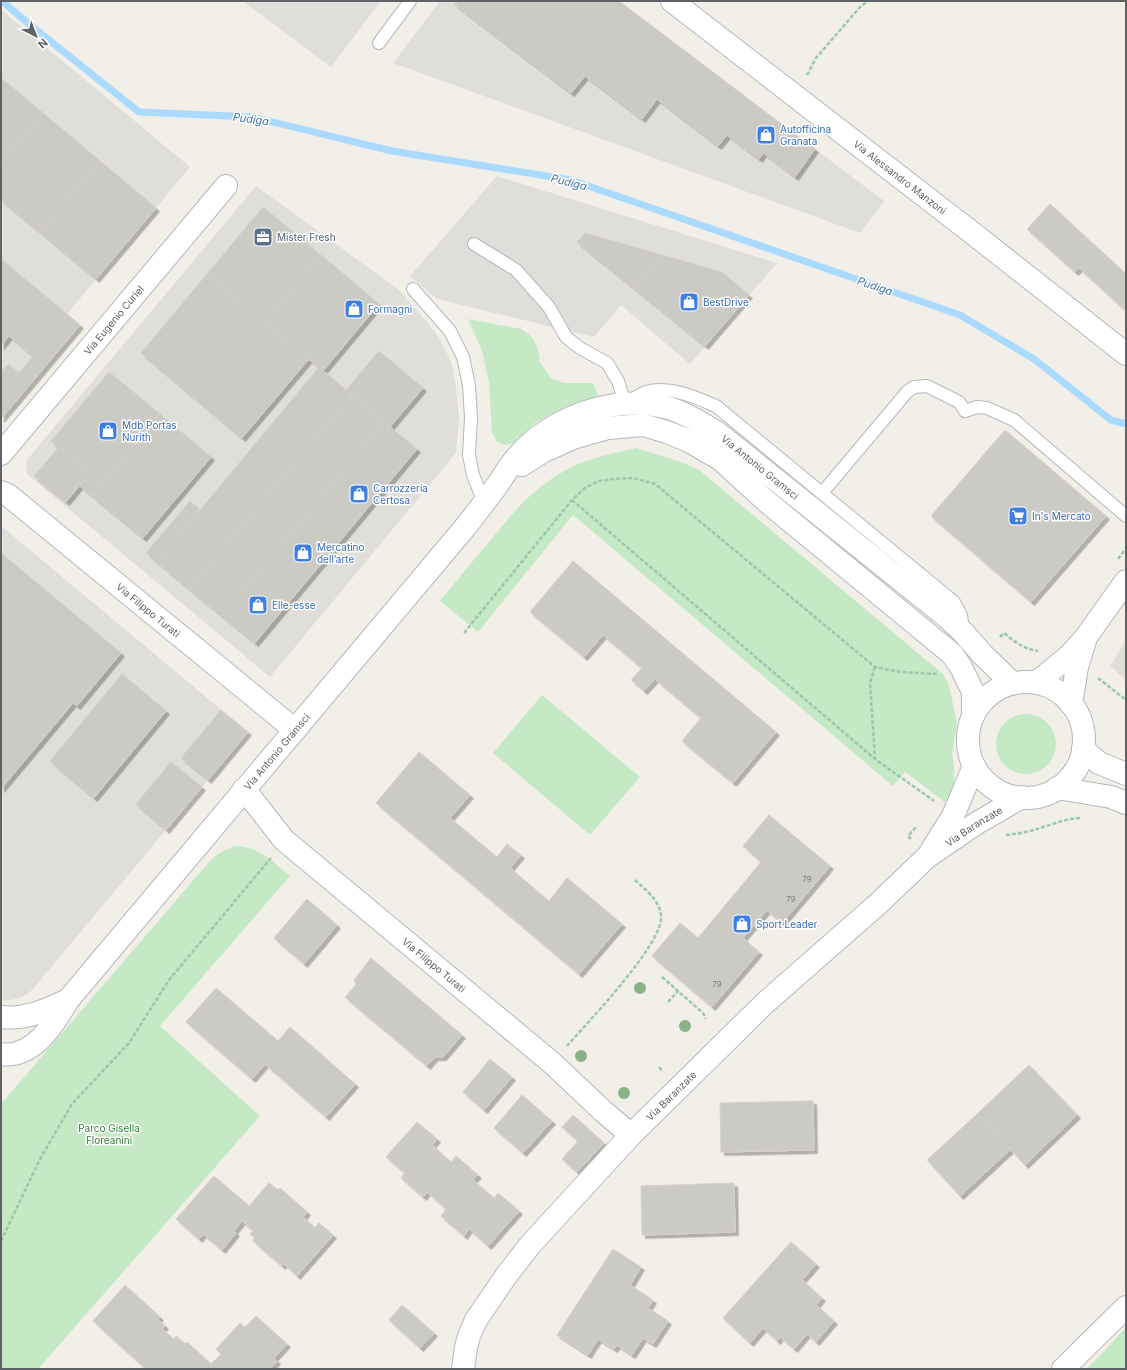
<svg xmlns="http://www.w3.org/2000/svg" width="1127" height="1370" font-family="Inter,sans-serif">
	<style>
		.industrial { fill: #e0deda }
		.green { fill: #c5e8c5 }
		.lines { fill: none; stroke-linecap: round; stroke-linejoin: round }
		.stream { stroke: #aadaff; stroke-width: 7 }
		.building { fill: #cccac5; stroke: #d6d1c6; filter: url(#shadow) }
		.service-casing { stroke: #b5b8bc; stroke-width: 14 }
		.minor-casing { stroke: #b5b8bc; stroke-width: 24 }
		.tertiary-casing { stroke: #b5b8bc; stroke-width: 24 }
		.path { stroke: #9cc7a9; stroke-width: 2.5; stroke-dasharray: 4 2; stroke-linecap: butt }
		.service { stroke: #fff; stroke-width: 12 }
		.minor { stroke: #fff; stroke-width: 22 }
		.tertiary { stroke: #fff; stroke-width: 22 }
		.tree { fill: #89b387 }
		.labels { text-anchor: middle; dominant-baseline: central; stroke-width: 3; stroke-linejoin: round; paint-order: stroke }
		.number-label { font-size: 8px; fill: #7a7d7f }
		.shop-label { font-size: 10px; fill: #366cbe; stroke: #fff; text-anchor: start }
		.street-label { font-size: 10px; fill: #5f6368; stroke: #fff }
		.service-label { font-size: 10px; fill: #4e5e75; stroke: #fff; text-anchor: start }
		.park-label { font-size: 10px; fill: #348238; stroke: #fff }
		.water-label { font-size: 11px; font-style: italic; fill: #4174aa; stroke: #fff }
	</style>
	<defs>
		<filter id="shadow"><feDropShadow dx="3.5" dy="3.5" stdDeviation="0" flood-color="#0004"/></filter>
	</defs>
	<rect width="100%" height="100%" fill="#f1efe8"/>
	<!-- industrial -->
	<g class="industrial">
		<polygon points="243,1 381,1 331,67"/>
		<polygon points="440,1 619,1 884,201 860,233 393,63"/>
		<polygon points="1,10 190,167 67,314 80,325 1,419"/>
		<polygon points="497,176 777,263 690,364 621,305 594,337 437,299 410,276"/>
		<polygon points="256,186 399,290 427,322 439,338 451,361 456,387 459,418 456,453 270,677 27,474 26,461"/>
		<polygon points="1,526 248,732 32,990 21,998 4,1001 1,999"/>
		<polygon points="1126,640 1126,680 1110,666"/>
	</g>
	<!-- green -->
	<g class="green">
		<polygon points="468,319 521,329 532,337 538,349 540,362 551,378 564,383 593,383 599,398 569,406 535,423 514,444 504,445 497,442 492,432 489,382 482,351"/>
		<path d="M636 448 678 461 698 469 944 675 949 686 957 723 952 754 954 766V786L945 802 905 772 893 786 573 515 478 632 440 601C456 581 472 562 489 542 510 516 531 490 561 473 583 459 611 454 636 448Z"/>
		<polygon points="542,695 640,777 590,835 493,753"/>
		<circle cx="1026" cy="744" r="30"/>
		<path d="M236 846C260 847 272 861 290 876L160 1026 260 1116 38 1369H1V1104L209 862C217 854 224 849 236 846Z"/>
		<polygon points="1126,1328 1126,1369 1087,1369"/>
	</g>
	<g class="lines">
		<!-- stream -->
		<polyline class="stream" points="2,1 29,24 139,112 252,117 392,151 571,180 960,315 1034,359 1111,420 1126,424"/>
	</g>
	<!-- building -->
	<g class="building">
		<polygon points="457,1 619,1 784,126 759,159 727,135 718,146 657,99 642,119 585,76 571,93 454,4"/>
		<polygon points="1,78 43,113 1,164"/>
		<polygon points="43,113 100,161 40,232 1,200 1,164"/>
		<polygon points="784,126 815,149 795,177 764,153"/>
		<polygon points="100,161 156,208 96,279 40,232"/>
		<polygon points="1050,204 1126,274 1126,311 1079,268 1075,272 1027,229"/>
		<polygon points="263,207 321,255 265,323 207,274"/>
		<polygon points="585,233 663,255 635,289 577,242"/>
		<polygon points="321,255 379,304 323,371 265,323"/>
		<polygon points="663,255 722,272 749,295 705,346 635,289"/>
		<polygon points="1,259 80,325 1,419 1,372 8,364 19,373 33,356 9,336 1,346"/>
		<polygon points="207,274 309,359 242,438 141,353"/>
		<polygon points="379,351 423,388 390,427 346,390"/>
		<polygon points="319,367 352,395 189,589 157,562"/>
		<polygon points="109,372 160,414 92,496 80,486 90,473 51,441"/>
		<polygon points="352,395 384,422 222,616 189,589"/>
		<polygon points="160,414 211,457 143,538 92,496"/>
		<polygon points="384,422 417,449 255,643 222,616"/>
		<polygon points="1005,430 1106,516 1031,602 931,516"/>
		<polygon points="59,447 90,473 66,502 34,476"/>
		<polygon points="190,501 200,510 157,562 146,553"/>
		<polygon points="1,553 121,653 77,706 73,703 1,789"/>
		<polygon points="573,561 776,732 733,783 682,741 701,718 655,679 644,691 631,680 642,668 603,635 584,657 530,612"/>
		<polygon points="122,674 166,711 94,798 50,761"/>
		<polygon points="221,710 248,732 208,780 181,758"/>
		<polygon points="419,752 470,795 450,818 497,857 507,844 521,855 510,868 549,901 567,878 622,924 579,974 376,803"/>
		<polygon points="171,762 202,787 166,830 136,804"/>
		<polygon points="769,815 830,866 782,923 767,910 743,938 759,952 712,1007 652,956 680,923 698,938 761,862 743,846"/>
		<polygon points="307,899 337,925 304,964 274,938"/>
		<polygon points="371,958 462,1035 443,1057 435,1057 427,1066 345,997 356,985 354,980"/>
		<polygon points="216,988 278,1041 290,1027 355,1084 326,1117 265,1064 252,1079 186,1022"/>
		<polygon points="490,1059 512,1077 484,1110 463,1092"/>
		<polygon points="1029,1065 1077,1115 1025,1165 977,1114"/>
		<polygon points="522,1095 552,1121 523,1153 494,1128"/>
		<polygon points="813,1101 814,1150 721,1152 720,1103"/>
		<polygon points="977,1114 1011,1149 960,1196 927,1160"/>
		<polygon points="573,1115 604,1143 577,1172 562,1159 578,1141 562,1127"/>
		<polygon points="417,1122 437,1139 432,1145 451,1162 456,1156 478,1175 473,1180 494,1198 498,1193 519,1211 488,1246 469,1229 464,1236 441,1216 446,1209 427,1192 423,1197 401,1178 405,1173 386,1157"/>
		<polygon points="214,1176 249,1206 269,1183 278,1190 280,1188 307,1212 303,1217 315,1228 319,1223 333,1235 297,1276 284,1264 282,1266 253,1241 255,1238 250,1234 253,1231 242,1221 234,1231 236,1233 222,1250 203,1234 199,1239 176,1219"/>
		<polygon points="734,1183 735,1232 642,1235 641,1186"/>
		<polygon points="791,1242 816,1264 802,1280 822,1298 816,1305 834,1321 816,1342 807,1334 794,1349 780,1337 777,1341 763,1328 750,1343 723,1318"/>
		<polygon points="613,1249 641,1267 630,1285 653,1300 648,1308 668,1321 653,1344 643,1338 632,1355 617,1345 614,1349 598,1339 588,1355 557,1335"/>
		<polygon points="125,1285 160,1317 158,1319 165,1326 162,1329 174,1339 176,1336 185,1344 187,1342 211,1364 221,1354 216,1349 240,1323 245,1327 256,1316 287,1344 274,1358 277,1361 270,1369 146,1369 93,1321"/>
		<polygon points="402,1305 434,1333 420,1348 389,1320"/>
	</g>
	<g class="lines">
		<!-- service casing -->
		<g class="service-casing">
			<g id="service">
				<polyline points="379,43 410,1"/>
				<path d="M474 244 516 270 549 307 566 337 580 348 607 363 618 381 625 404C631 400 638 395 646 392 669 385 695 397 716 406L954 602 961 615 963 630"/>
				<polyline points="413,289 450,331 463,357 469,385 471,418 469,455 473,475 484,503"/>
				<polyline points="822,493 907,392 914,387 927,386 959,402 965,411 977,407 987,408 1014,420 1126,516"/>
			</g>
		</g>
		<!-- minor casing -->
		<g class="minor-casing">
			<g id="minor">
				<path id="s1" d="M672 1 975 235 1126 354"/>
				<path id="s2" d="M1 454 226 186"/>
				<path id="s3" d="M1 492 8 495 295 730"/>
				<polyline points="1036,683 1069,656 1086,637 1126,581"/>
				<polyline points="1071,704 1077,667 1085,641"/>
				<path id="s4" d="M244 789 284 840 552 1063 604 1112 631 1135"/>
				<polyline points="931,851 953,816 974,766"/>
				<path id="s5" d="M463 1369 466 1347 469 1336 476 1320 506 1276 530 1245 631 1135 764 1004 879 903 927 857 977 823 1022 797"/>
				<polyline points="1063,1369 1126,1307"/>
			</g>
		</g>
		<!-- tertiary casing -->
		<g class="tertiary-casing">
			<g id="tertiary">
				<polyline points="522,465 544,451 573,438 608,428 643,425 667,432 689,441 720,459 766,501 952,654 961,667 973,692 973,716"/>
				<circle cx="1026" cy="740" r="58"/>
				<polyline points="1083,749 1099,763 1126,774"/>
				<polyline points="1057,788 1111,797 1126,803"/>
				<path d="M1 1017C26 1020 46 1010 68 1000"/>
				<path id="s6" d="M1 1054C33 1059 54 1024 68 1000L467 525C477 512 488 498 498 484 504 475 510 465 517 457 552 417 613 395 665 407 682 411 705 425 719 434L948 618 963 632 982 654 1012 683"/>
			</g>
		</g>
		<!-- path -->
		<g class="path">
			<polyline points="807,75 816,58 860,7 868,1"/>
			<polyline points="572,500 875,759 934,801"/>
			<polyline points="1118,559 1126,548"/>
			<polyline points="464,633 572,500 585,488 599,481 613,479 633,478 655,484 875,667 901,672 937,674"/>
			<path d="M1000 637 1004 633C1015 642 1024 649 1038 651"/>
			<polyline points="875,667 870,683 875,759"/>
			<polyline points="1098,678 1126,700"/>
			<path d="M1006 835C1016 834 1027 832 1037 829 1051 825 1066 818 1081 818"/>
			<polyline points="911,839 908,836 917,826"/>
			<polyline points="662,977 703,1013 706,1019"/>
			<polyline points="668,1002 678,991"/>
			<path d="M567 1046C587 1023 664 943 661 916 660 901 646 890 635 880"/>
			<polyline points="659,1067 663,1072"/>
			<polyline points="1,1241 40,1159 72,1104 129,1043 169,980 271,858"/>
		</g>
		<!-- service -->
		<use href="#service" class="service"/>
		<!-- minor -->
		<use href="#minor" class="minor"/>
		<!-- tertiary -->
		<use href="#tertiary" class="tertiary"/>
	</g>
	<!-- trees -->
	<g class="tree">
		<circle cx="640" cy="988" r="6"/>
		<circle cx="685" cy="1026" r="6"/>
		<circle cx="581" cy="1056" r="6"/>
		<circle cx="624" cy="1093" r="6"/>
	</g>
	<!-- icons -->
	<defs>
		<g id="shop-square" transform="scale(1)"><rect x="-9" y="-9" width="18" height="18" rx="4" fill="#3f7fe0" stroke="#fff"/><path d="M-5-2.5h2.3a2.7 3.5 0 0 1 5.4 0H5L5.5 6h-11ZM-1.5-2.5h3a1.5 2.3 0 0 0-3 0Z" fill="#fff"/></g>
		<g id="office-square" transform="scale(1)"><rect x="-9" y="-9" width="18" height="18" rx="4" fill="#5c6f8a" stroke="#fff"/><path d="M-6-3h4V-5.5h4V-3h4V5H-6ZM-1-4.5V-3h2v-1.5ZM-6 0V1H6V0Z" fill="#fff"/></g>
		<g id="supermarket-square" transform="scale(1)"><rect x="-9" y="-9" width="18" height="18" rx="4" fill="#3f7fe0" stroke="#fff"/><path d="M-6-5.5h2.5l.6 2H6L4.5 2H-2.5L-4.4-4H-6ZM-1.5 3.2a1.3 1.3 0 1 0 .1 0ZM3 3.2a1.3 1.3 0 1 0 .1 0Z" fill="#fff"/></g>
	</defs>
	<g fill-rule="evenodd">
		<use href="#shop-square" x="766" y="135"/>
		<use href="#office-square" x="263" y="237"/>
		<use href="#shop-square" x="689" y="302"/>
		<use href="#shop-square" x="354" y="309"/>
		<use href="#shop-square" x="108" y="431"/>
		<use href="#shop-square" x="359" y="494"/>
		<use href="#supermarket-square" x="1018" y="516"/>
		<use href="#shop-square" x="303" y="553"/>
		<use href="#shop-square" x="258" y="605"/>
		<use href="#shop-square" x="742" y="924"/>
	</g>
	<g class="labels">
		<!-- number labels -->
		<g class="number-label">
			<text x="807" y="879">79</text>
			<text x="791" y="899">79</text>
			<text x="717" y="984">79</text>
		</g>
		<!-- shop labels -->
		<g class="shop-label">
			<text x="780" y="129">Autofficina<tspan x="780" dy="12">Granata</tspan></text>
			<text x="703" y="302">BestDrive</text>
			<text x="368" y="309">Formagni</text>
			<text x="122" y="425">Mdb Portas<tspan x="122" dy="12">Nurith</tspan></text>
			<text x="373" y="488">Carrozzeria<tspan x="373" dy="12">Certosa</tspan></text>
			<text x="1032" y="516">In's Mercato</text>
			<text x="317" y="547">Mercatino<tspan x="317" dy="12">dell’arte</tspan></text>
			<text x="272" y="605">Elle-esse</text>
			<text x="756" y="924">Sport Leader</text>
		</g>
		<!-- street labels -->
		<g class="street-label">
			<text stroke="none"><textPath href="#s1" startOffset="288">Via Alessandro Manzoni</textPath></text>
			<text stroke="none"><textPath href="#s2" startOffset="175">Via Eugenio Curiel</textPath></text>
			<text stroke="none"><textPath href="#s6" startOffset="1073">Via Antonio Gramsci</textPath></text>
			<text stroke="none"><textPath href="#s3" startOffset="189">Via Filippo Turati</textPath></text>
			<text stroke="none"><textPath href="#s6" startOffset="416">Via Antonio Gramsci</textPath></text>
			<text stroke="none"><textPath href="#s5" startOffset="755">Via Baranzate</textPath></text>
			<text stroke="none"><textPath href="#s4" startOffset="260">Via Filippo Turati</textPath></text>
			<text stroke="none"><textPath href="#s5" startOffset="349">Via Baranzate</textPath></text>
		</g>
		<!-- service labels -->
		<g class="service-label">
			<text x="277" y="237">Mister Fresh</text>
		</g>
		<!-- park labels -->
		<g class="park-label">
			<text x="109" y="1128">Parco Gisella<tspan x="109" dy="12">Floreanini</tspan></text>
		</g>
		<!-- water labels -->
		<g class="water-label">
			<text transform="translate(251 119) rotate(8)">Pudiga</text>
			<text transform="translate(569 182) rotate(14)">Pudiga</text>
			<text transform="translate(875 286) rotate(19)">Pudiga</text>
		</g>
	</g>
	<!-- border -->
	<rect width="1127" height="1370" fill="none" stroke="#5f6368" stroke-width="4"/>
	<!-- north arrow -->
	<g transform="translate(36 36) rotate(138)" stroke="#ffffff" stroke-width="3" paint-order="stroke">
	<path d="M0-3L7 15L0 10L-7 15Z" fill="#5f6368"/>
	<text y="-6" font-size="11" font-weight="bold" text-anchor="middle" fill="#5f6368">N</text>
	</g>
</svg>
